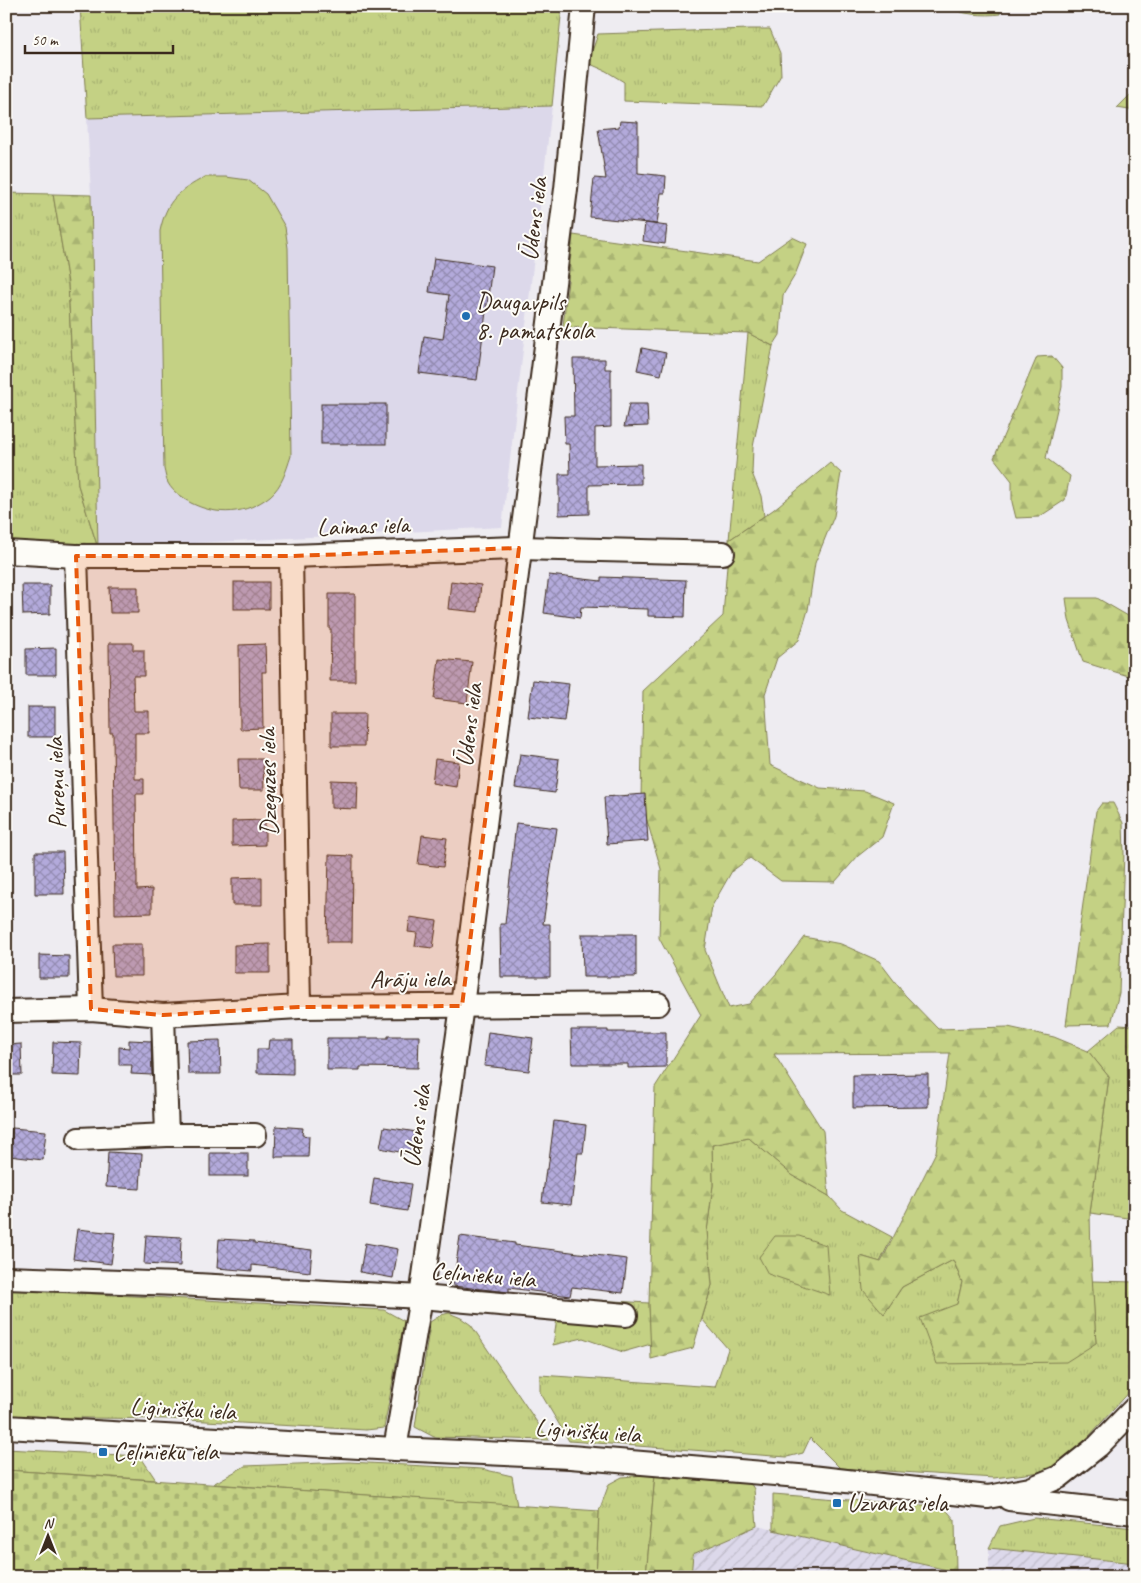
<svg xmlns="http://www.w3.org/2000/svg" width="1141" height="1583" font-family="Caveat,sans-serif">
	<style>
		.built { fill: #dcd8ea }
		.industrial { fill: url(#industrial-furrows) }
		.grass { fill: url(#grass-tufts); stroke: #807e51 }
		.forest { fill: url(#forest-firs); stroke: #807e51 }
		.cemetery { fill: url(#cemetery-stones); stroke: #807e51 }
		.pitch { fill: #c4d184; stroke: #807e51 }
		.building { fill: url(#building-cross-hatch); stroke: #3b2a1e }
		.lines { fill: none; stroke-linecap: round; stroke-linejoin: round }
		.minor-casing { stroke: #3b2a1e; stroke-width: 26 }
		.minor { stroke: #fdfcf7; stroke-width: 22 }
		.marked { fill: #e8590c; fill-opacity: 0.2; stroke: #e8590c; stroke-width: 4; stroke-dasharray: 10 6; stroke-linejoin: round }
		.poi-dot { fill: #1f6fb2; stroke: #fdfcf7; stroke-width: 2 }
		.labels { text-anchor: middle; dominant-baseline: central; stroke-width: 4; stroke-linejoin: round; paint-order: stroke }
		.street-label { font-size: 25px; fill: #3b2a1e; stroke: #fdfcf7 }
		.poi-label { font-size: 25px; fill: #3b2a1e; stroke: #fdfcf7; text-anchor: start }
	</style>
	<defs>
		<pattern id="industrial-furrows" width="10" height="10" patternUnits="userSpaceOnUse" patternTransform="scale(1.25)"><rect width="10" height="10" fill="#dcd8ea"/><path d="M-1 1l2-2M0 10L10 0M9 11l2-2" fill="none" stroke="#bebac8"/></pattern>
		<pattern id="grass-tufts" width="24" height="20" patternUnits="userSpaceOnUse" patternTransform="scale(1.25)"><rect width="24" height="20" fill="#c4d184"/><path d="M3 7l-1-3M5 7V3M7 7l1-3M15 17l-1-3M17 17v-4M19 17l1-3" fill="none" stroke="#a9b472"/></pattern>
		<pattern id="forest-firs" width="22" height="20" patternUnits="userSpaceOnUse" patternTransform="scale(1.25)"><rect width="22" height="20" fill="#c4d184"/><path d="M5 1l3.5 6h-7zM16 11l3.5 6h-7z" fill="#a9b472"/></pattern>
		<pattern id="cemetery-stones" width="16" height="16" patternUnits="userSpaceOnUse" patternTransform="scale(1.25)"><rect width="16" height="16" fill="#c4d184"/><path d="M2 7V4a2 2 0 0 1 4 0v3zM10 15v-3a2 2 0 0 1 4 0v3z" fill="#a9b472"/></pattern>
		<pattern id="building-cross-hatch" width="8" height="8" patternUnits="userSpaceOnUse" patternTransform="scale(1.25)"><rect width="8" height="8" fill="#b3aadb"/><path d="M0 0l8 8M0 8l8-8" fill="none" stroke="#938bb1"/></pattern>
	</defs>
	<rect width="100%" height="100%" fill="#eeecf1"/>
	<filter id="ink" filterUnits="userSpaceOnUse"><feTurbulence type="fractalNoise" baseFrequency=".02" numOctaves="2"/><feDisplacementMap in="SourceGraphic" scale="10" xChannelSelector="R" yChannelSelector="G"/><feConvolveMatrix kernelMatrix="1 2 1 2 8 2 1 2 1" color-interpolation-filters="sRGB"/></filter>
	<g filter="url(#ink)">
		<!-- built -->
		<polygon class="built" points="552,106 502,527 98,548 91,195 87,118"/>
		<!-- industrial -->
		<g class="industrial">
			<polygon points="757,1526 979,1577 691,1577 693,1554"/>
			<polygon points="989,1548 1135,1563 1135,1577 989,1577"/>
		</g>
		<!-- grass -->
		<g class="grass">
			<polygon points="80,6 562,6 552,106 87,118"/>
			<polygon points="750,29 770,29 780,53 781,75 763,106 624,101 624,82 606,71 588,63 598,34"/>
			<polygon points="6,193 53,194 68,283 78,485 98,548 6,543"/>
			<polygon points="748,333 773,346 753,447 752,473 761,496 764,516 729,540"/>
			<polygon points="1119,1025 1135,1026 1135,1219 1090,1213 1109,1077 1088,1051"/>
			<polygon points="749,1138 792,1175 829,1196 842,1210 892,1237 880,1262 861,1256 884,1314 902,1287 953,1260 962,1282 957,1304 1096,1343 1092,1281 1135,1282 1135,1386 1067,1460 1041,1472 994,1478 840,1468 810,1438 803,1453 787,1457 569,1441 540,1392 540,1375 715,1387 728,1349 702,1319 712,1285 707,1231 713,1185 712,1145"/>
			<polygon points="6,1289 384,1310 404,1321 384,1428 366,1430 170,1419 14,1417 6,1410"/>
			<polygon points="560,1298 649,1303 651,1344 623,1352 583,1338 553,1345"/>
			<polygon points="449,1313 461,1318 471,1325 549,1440 434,1437 415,1427 430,1322 441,1315"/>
			<path d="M1135 1430V1494C1133 1490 1131 1486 1130 1482 1128 1472 1128 1437 1135 1430Z"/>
			<polygon points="6,1449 140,1456 156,1480 6,1470"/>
			<polygon points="349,1462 482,1469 512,1476 517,1506 213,1484 245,1466"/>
			<polygon points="655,1474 646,1577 596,1577 599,1511 609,1484 622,1477"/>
			<polygon points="1034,1518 1135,1528 1135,1563 989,1548 1000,1526"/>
		</g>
		<!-- forest -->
		<g class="forest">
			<path d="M947 6H1000V14C986 16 959 15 947 6Z"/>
			<polygon points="1134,91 1135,111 1117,108"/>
			<polygon points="53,194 91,195 98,548 78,485 68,283"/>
			<polygon points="573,235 758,261 792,237 807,244 795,275 783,295 780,335 773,346 748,333 563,327"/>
			<polygon points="1052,356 1062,368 1062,387 1046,458 1070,476 1065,500 1039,517 1016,518 1012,502 1012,481 994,458 1037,357"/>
			<polygon points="830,463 841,473 834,516 815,563 808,610 799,640 777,658 765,694 770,765 820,788 865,791 894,803 882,837 858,856 835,882 781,881 750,858 732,871 712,906 705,950 729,1008 749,1004 776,974 804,937 841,944 879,961 905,995 938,1029 1008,1027 1054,1037 1088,1051 1109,1077 1090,1213 1091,1257 1096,1343 1066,1362 937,1364 920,1318 957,1304 962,1282 953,1260 902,1287 884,1314 863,1290 860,1256 881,1262 936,1152 950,1053 774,1054 823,1131 829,1196 792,1175 749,1138 712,1145 713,1185 707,1231 712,1285 693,1348 651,1359 649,1303 655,1087 701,1015 659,938 661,869 641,800 643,691 723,616 729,540 773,510"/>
			<polygon points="1066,598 1097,598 1135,620 1135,678 1083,662 1069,620"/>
			<polygon points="1102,803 1113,803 1123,823 1124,853 1119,993 1111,1024 1066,1025 1096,811"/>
			<polygon points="775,1236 799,1236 826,1245 830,1295 768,1274 759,1257"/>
			<polygon points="655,1474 748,1479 754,1489 757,1526 693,1554 691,1577 646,1577"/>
			<polygon points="773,1494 914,1505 942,1505 955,1520 956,1572 773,1530"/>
		</g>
		<!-- cemetery -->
		<polygon class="cemetery" points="6,1470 599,1511 596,1577 6,1577"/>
		<!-- pitch -->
		<path class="pitch" d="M205 177H226L248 180 266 194 285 227 288 248 291 456C286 471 282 486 270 496 246 515 217 516 191 503 182 498 173 492 168 483 166 479 165 473 164 469L160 231C167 199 178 192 205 177Z"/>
		<!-- building -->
		<g class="building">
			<polygon points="620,121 638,122 638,173 666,176 665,193 661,193 657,224 590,217 594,178 606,179 598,129 619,127"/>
			<polygon points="645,223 667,226 665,244 643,241"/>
			<polygon points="434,258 492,266 477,380 419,373 424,336 443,339 449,295 429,292"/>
			<polygon points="642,348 666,353 661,375 637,370"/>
			<polygon points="573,359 605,359 605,369 611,369 611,427 595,428 595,465 641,464 641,484 589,485 589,514 559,515 559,474 570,474 569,444 565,444 564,416 574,416"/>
			<rect x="321" y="404" width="65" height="40"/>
			<polygon points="629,404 647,404 648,426 624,427"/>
			<polygon points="549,575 601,581 601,577 686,580 685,617 648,616 648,609 581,607 580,618 544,613"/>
			<polygon points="451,581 481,585 478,612 448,609"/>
			<rect x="234" y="582" width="35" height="27"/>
			<polygon points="22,585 50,585 50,614 23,615"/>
			<polygon points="109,587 138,587 138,613 110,613"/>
			<polygon points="329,594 355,594 355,681 330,681 331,629 329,629"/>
			<polygon points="109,643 133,643 133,650 144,650 144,676 133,676 134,711 149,711 149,733 135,733 135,779 144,779 144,794 136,794 137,879 137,890 152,889 152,913 115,914 113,733 110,733"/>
			<polygon points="265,644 266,672 262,672 263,728 240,729 239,645"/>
			<polygon points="56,648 56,675 26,675 26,649"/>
			<polygon points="439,659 472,662 467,703 434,699"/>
			<polygon points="533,680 569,684 564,721 528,717"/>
			<rect x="28" y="707" width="27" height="30"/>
			<polygon points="331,714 365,714 364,746 331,746"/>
			<polygon points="520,754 559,759 555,793 515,788"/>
			<polygon points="238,759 263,759 264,790 239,790"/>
			<polygon points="435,759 459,762 456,787 432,783"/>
			<polygon points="331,780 358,781 357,809 331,808"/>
			<polygon points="645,794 648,841 607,844 604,797"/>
			<polygon points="265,820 265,845 232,846 232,821"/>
			<polygon points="516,823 557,828 543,924 550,924 550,977 501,977 500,924 505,924"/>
			<polygon points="422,835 447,838 443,867 418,864"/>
			<polygon points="35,852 63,852 64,894 35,894"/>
			<polygon points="329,855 353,856 352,942 327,942"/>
			<polygon points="262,877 262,905 232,905 232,878"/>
			<polygon points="410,917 437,921 433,948 415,946 417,933 408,932"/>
			<polygon points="582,934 636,934 636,977 583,977"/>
			<polygon points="112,944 142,944 142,976 113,976"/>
			<polygon points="270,944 270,973 234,973 234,945"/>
			<polygon points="39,955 69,956 69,978 39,978"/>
			<polygon points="571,1030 608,1030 608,1032 666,1032 666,1067 628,1068 628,1064 572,1064"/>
			<polygon points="488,1032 533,1038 529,1071 484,1066"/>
			<polygon points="388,1036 419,1036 418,1068 360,1067 360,1070 327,1070 327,1038 388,1038"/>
			<polygon points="129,1040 151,1041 152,1075 131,1074 132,1065 119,1065 119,1047 129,1048"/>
			<polygon points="220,1040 221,1074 188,1074 187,1041"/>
			<polygon points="269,1040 293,1040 293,1074 257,1073 257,1049 268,1049"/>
			<polygon points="53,1042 81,1043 80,1076 52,1075"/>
			<polygon points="21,1044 22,1075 6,1075 6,1045"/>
			<polygon points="928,1074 928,1107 853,1108 853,1075"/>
			<polygon points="554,1121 586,1125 583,1153 578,1153 571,1205 542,1202 546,1169 548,1169"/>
			<polygon points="276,1126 303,1128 302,1135 309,1136 308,1157 275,1157"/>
			<polygon points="384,1127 417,1132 414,1155 380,1148"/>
			<polygon points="12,1128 46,1131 43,1160 9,1156"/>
			<polygon points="108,1152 142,1154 140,1189 106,1187"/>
			<rect x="210" y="1153" width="38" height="23"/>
			<polygon points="374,1178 411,1184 407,1211 370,1205"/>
			<polygon points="77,1229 115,1233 111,1264 73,1259"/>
			<polygon points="146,1235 181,1237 180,1266 144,1264"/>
			<polygon points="460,1236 515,1243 515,1245 627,1259 623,1293 572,1287 570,1296 509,1288 509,1292 453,1286"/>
			<polygon points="219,1239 254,1241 254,1243 312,1250 310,1272 252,1265 252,1271 217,1268"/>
			<polygon points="365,1243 398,1249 393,1278 360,1272"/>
		</g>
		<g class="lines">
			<!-- minor casing -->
			<g class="minor-casing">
				<g id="minor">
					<polyline points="6,552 76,556 291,556 519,548 723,553"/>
					<polyline points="76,556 91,1009"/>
					<polyline points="291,556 299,1007"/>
					<polyline points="6,1011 91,1009 163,1015 299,1007 658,1004"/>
					<polyline points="167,1135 255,1135"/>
					<polyline points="79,1139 167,1135 163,1015"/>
					<polyline points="6,1278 178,1284 421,1297 626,1315"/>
					<polyline points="6,1427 395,1449 570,1457 811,1477 988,1497 1030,1489 1059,1477 1098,1446 1135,1408"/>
					<polyline points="395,1449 421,1297 462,1006 566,189 584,6"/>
					<polyline points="1009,1499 1135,1513"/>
				</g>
			</g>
			<!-- minor -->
			<use href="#minor" class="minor"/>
		</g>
	</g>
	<!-- marked area -->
	<path class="marked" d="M519 548 462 1006 299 1007 163 1015 91 1009 76 556H291Z"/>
	<!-- markers -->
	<g class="poi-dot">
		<circle cx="466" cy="316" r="5"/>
		<rect x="98" y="1447" width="10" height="10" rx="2.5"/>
		<rect x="832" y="1498" width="10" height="10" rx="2.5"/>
	</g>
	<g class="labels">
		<!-- street labels -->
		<g class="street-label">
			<text transform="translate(534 219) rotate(-83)">Ūdens iela</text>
			<text transform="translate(363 526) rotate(-2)">Laimas iela</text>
			<text transform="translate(469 725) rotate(-83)">Ūdens iela</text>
			<text transform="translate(268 782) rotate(-91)">Dzeguzes iela</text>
			<text transform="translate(56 783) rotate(-92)">Pureņu iela</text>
			<text transform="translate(410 979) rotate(-1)">Arāju iela</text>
			<text transform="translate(417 1126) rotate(-82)">Ūdens iela</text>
			<text transform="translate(483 1275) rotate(5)">Ceļinieku iela</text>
			<text transform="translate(183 1409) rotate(3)">Liginišķu iela</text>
			<text transform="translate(588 1431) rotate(4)">Liginišķu iela</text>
		</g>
		<!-- poi labels -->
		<g class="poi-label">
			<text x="476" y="302">Daugavpils<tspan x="476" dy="29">8. pamatskola</tspan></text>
			<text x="113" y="1452">Ceļinieku iela</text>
			<text x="847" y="1503">Uzvaras iela</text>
		</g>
	</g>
	<!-- margin -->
	<rect width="1141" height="1583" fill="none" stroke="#fdfcf7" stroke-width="25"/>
	<rect x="12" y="12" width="1116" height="1558" fill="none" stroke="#3b2a1e" stroke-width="2" filter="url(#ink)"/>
	<!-- north arrow -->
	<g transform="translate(48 1536)" stroke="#fdfcf7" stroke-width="4" paint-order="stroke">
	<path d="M0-4L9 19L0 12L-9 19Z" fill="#3b2a1e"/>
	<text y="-8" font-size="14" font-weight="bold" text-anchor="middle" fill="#3b2a1e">N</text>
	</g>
	<!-- scale -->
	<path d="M25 45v8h148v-8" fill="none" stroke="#3b2a1e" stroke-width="2.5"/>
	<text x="32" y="45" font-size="15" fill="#3b2a1e" stroke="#fdfcf7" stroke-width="4" paint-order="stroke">50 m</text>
</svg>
